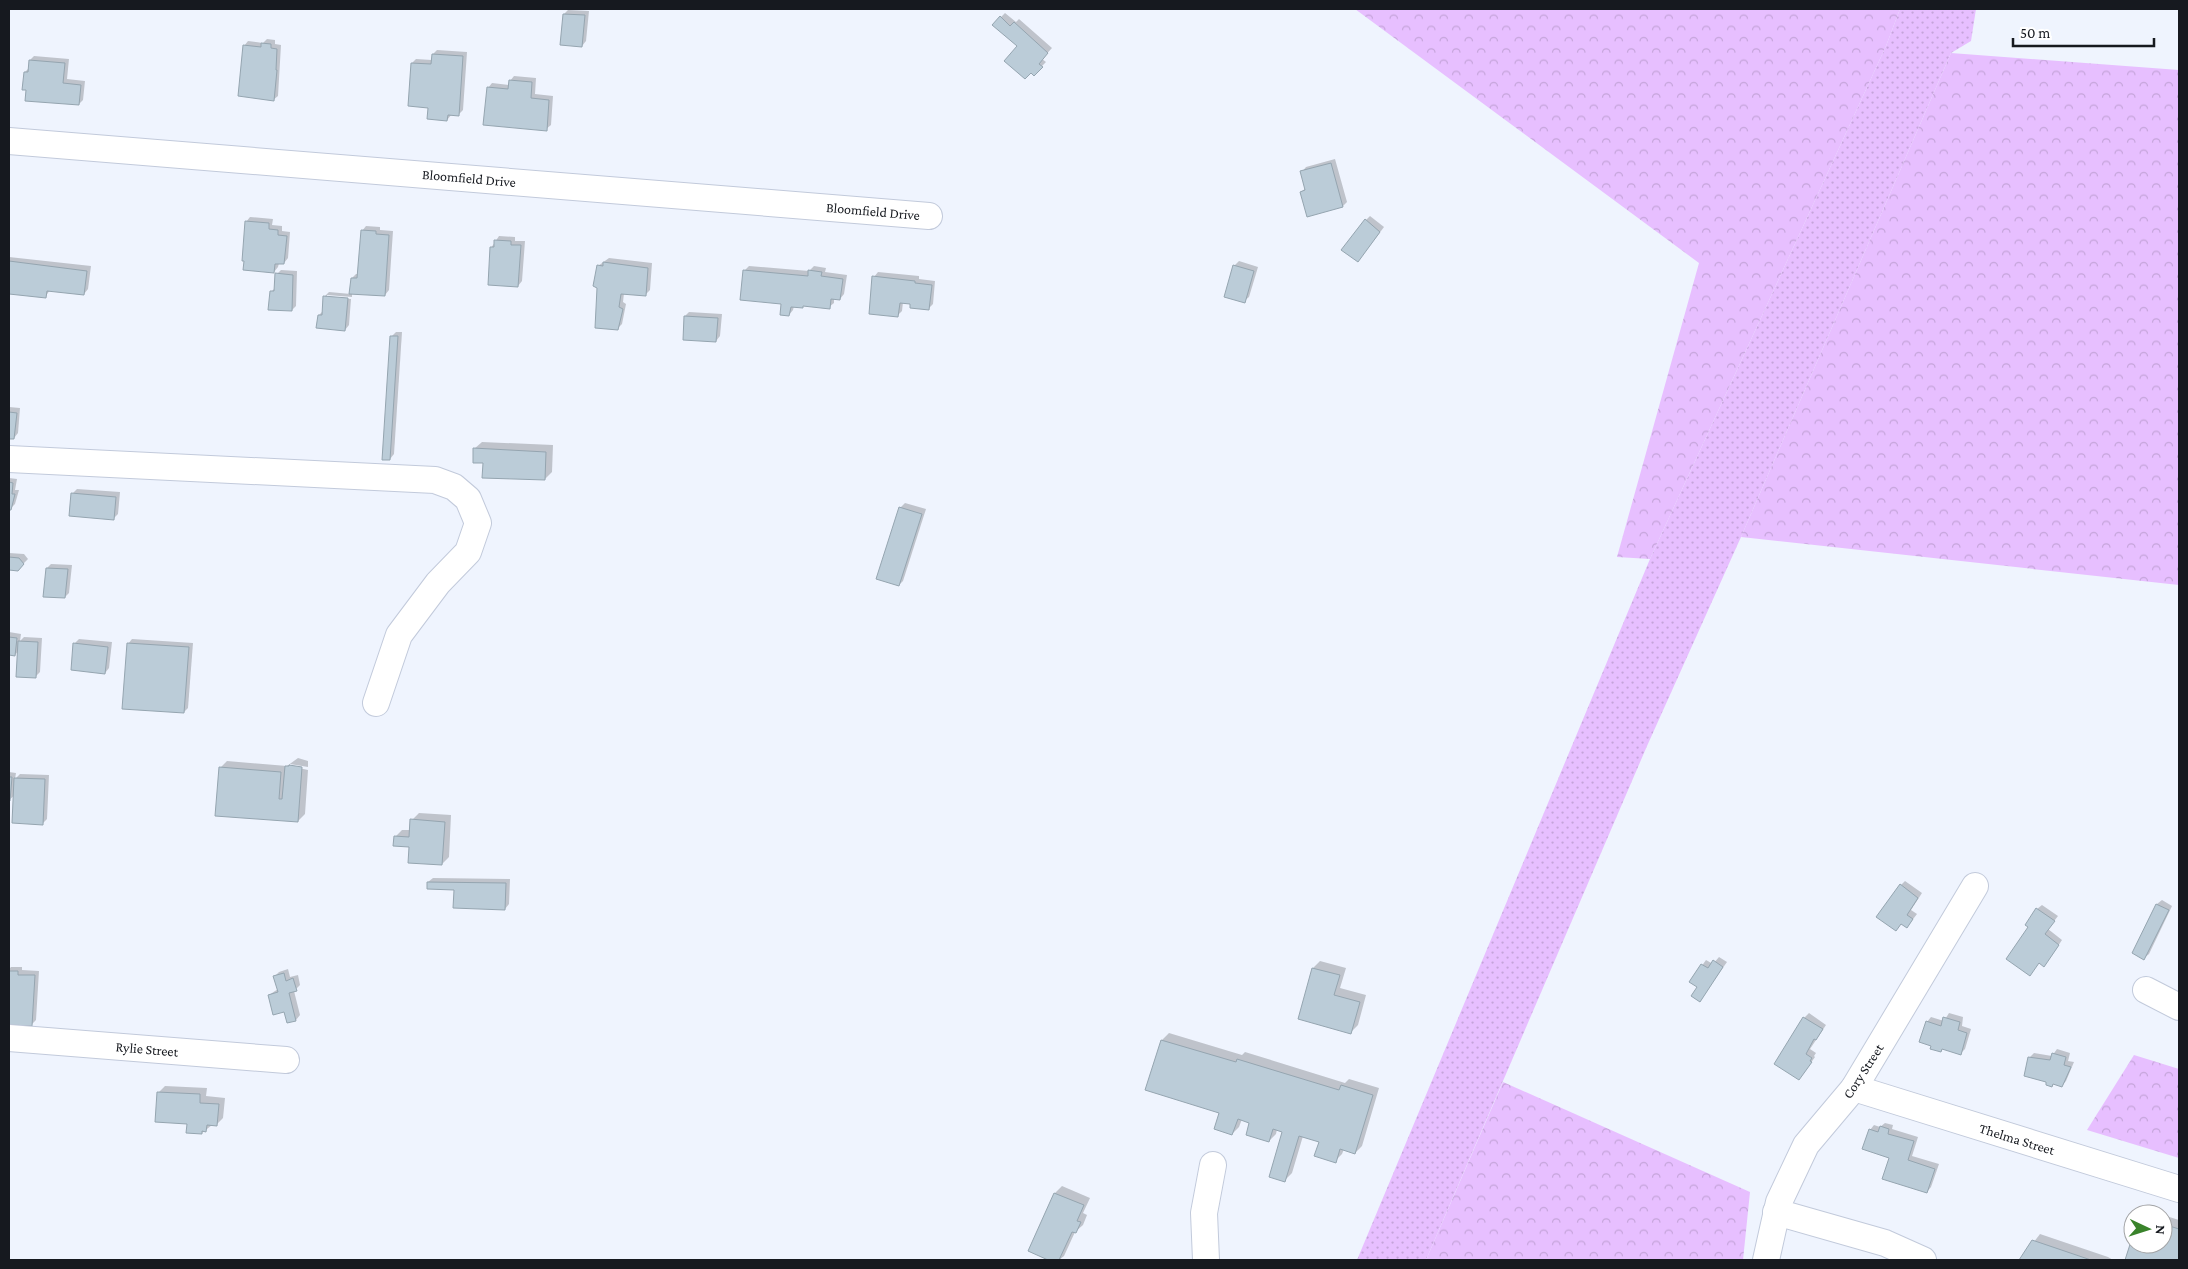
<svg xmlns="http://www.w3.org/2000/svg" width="2188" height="1269" font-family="'Crimson Pro',serif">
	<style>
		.grass { fill: url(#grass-dots) }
		.forest { fill: url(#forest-crowns) }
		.shadow { fill: #0003 }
		.building { fill: #bbccd8; stroke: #95a5b0 }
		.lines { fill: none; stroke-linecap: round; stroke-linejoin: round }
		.minor-casing { stroke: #c2cadb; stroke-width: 28 }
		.minor { stroke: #fff; stroke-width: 26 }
		.labels { text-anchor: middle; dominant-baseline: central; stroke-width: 4.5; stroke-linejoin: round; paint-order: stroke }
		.street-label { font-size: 14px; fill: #16191f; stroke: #fff }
	</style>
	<defs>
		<pattern id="grass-dots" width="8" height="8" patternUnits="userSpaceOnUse" patternTransform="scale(1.25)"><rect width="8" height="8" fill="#e7bfff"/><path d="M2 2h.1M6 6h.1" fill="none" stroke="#c5a4da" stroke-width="1.8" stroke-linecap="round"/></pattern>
		<pattern id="forest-crowns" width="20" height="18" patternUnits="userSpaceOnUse" patternTransform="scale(1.25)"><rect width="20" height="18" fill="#e7bfff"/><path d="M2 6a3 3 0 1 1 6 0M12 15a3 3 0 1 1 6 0" fill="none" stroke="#c5a4da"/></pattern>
	</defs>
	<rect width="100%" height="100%" fill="#eff4fe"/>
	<!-- grass -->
	<polygon class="grass" points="1900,9 1976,9 1971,41 1951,53 1741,537 1647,746 1426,1260 1357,1260 1650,559 1886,46"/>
	<!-- forest -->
	<g class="forest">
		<polygon points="1355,9 1900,9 1886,46 1650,559 1617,557 1699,263"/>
		<polygon points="1951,53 2179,70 2179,585 1741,537"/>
		<polygon points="2134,1055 2179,1069 2179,1158 2087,1130"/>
		<polygon points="1503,1082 1750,1192 1743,1260 1426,1260"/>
	</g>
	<!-- shadow -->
	<g class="shadow">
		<polygon points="568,10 589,11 586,41 582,46 564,14"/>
		<polygon points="1005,13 1016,22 1019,19 1052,48 1042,59 1046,62 1034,74 1018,46 994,24"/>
		<polygon points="267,39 275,40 275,44 281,45 278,96 273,100 244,46 248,41 263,43"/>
		<polygon points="437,50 467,52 463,110 458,115 452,114 447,120 412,63 416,59 432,60 433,54"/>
		<polygon points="34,56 69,59 67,79 85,81 83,100 79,104 27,89 25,72 29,68 30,60"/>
		<polygon points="514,76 536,78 535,94 553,96 551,125 546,129 488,88 492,83 509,85 510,81"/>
		<polygon points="1335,159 1347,202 1343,206 1301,192 1306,188 1302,172 1306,167"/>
		<polygon points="1370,216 1384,227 1362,256 1366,220"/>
		<polygon points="250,217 273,219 272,225 282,226 282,231 290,232 288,258 284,263 279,263 278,267 274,272 246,222"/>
		<polygon points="366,226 380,227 380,230 393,231 389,290 385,295 352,293 352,297 327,295 327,297 351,299 349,325 345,330 319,315 323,311 325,296 329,292 351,294 352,278 356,274 359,274 362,231"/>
		<polygon points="499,236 515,237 515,241 525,241 522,281 518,286 491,248"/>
		<polygon points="9,257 91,266 88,289 84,294 50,290 45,297 9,286"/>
		<polygon points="609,258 652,263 650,290 645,295 624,293 623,302 626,304 622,324 618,328 598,266"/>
		<polygon points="1239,261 1258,267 1249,297 1244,301 1226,296 1235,265"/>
		<polygon points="749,266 809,271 814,266 826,268 825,272 847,275 844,294 840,299 834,298 834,303 829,307 805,304 802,307 794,306 793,310 789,315 782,303 744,271"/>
		<polygon points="281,270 297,271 296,306 292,310 271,292 276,287 277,274"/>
		<polygon points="878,272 919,276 919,279 935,281 933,304 928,309 903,302 902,311 898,315 874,277"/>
		<polygon points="689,312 722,314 720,336 716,341 685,316"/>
		<polygon points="396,332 402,332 394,454 390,459 392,336"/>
		<polygon points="9,407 20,408 18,433 14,438 9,437"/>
		<polygon points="482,442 553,445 552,472 545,479 474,449"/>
		<polygon points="9,478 17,479 15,490 19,490 15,504 10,509"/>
		<polygon points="77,489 120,492 118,514 113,519 73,493"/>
		<polygon points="905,503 926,509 903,581 899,585 900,508"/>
		<polygon points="9,542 9,553 24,554 28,559 18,569 9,569"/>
		<polygon points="51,564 72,565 69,593 65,597 47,568"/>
		<polygon points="9,632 21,634 20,641 24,637 42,638 40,672 35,677 19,650 15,655 9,654"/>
		<polygon points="79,639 112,642 109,668 105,673 75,643"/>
		<polygon points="132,639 193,643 188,708 184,712 128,644"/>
		<polygon points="298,758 308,761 308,767 290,764 290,766 308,770 305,814 298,821 220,768 227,761 287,766"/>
		<polygon points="9,772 16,773 15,779 20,774 49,775 47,819 42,824 15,795 9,800"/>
		<polygon points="419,813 451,815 449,857 442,864 395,837 402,830 411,830 412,820"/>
		<polygon points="433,878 510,879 509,904 505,909 455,888 428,882"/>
		<polygon points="9,880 10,880 9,903"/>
		<polygon points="1905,881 1922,893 1911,910 1917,914 1907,927 1902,923 1896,930 1901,885"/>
		<polygon points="2162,900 2172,906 2149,954 2144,958 2133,953 2157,904"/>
		<polygon points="2042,905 2058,916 2048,929 2062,940 2048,961 2029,927 2037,909"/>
		<polygon points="1719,957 1727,962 1700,1000 1698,986 1691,981 1706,960 1713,964"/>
		<polygon points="1320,961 1346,968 1340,988 1366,995 1358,1025 1351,1032 1300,1018 1313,968"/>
		<polygon points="11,967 22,967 22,970 39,971 36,1020 31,1025 9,1003 9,969"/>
		<polygon points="288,969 290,977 298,975 300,985 294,991 300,1015 296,1020 287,1022 284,1011 269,995 278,989 275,976 279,972"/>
		<polygon points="1809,1013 1826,1025 1810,1049 1816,1053 1814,1056 1815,1057 1803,1074 1804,1018"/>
		<polygon points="1949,1013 1963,1017 1962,1026 1971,1029 1965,1049 1961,1053 1943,1048 1940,1051 1932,1045 1927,1022 1931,1017 1944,1021"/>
		<polygon points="1169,1033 1242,1055 1245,1052 1345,1083 1349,1079 1379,1088 1362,1146 1355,1153 1344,1149 1342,1154 1335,1161 1320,1141 1303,1136 1292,1173 1285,1180 1284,1131 1277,1129 1276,1134 1269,1141 1251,1122 1242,1119 1239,1127 1232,1134 1220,1112 1147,1090 1162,1040"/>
		<polygon points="2057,1049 2070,1053 2068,1061 2074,1062 2066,1081 2062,1086 2054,1083 2052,1085 2030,1057 2034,1053 2052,1056"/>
		<polygon points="165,1086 207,1088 206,1096 225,1098 223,1118 216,1125 212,1125 202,1133 158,1093"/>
		<polygon points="1885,1123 1893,1125 1892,1129 1918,1137 1912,1156 1939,1164 1931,1187 1927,1192 1870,1130 1874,1125 1880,1127"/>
		<polygon points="1062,1186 1090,1198 1083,1213 1087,1215 1083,1225 1075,1232 1064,1256 1059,1260 1052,1260 1030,1250 1055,1193"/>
		<polygon points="2147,1210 2160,1214 2143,1214"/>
		<polygon points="2163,1215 2179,1220 2179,1260 2126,1260 2133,1239 2133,1244 2163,1244"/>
		<polygon points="2040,1234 2108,1257 2113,1260 2020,1260"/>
	</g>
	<!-- building -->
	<g class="building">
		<polygon points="563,14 585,15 582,47 560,45"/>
		<polygon points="1000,16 1010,26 1014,22 1048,53 1039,64 1043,67 1034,76 1031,73 1025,79 1004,61 1017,46 992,25"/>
		<polygon points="261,43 271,44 271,48 277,49 276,70 277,70 274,101 238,96 243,45 261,47"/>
		<polygon points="432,54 463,56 459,116 448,115 447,121 427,119 428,108 408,106 411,63 431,64"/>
		<polygon points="29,60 65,63 63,83 81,85 79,105 25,101 26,90 22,90 24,72 28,72"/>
		<polygon points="509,80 532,82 531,98 549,100 547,131 483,125 487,87 508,89"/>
		<polygon points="1331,163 1343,207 1307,217 1300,192 1305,190 1300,171"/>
		<polygon points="1365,219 1380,232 1358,262 1341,250"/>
		<polygon points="245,221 269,223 269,229 278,230 278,235 287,236 284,264 275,264 274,273 243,270 244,261 242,261"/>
		<polygon points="361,230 376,231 376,234 389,235 385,296 349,294 351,278 357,278"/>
		<polygon points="494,240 511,241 511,245 521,245 518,287 488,285 490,247 494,247"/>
		<polygon points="9,261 87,271 84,295 47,291 46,298 9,294"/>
		<polygon points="603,262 648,268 646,296 621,294 619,307 623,309 618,330 595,328 597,288 593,286 597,265 603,266"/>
		<polygon points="1233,265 1254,271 1245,303 1224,297"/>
		<polygon points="743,270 808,276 808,270 822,272 821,276 843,279 840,300 831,299 830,309 803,306 803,308 791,307 789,316 780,315 781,304 740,300"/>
		<polygon points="275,273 293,275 292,311 268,310 270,291 274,291"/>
		<polygon points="872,276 915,281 915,283 932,285 929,310 910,308 910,304 900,303 898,317 869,314"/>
		<polygon points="323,296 348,298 345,331 316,328 318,315 322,315"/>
		<polygon points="684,316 718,318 716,342 683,340"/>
		<polygon points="390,336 398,336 390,460 382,460"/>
		<polygon points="9,412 17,413 14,439 9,439"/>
		<polygon points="473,448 546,452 545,480 482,478 483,463 473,463"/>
		<polygon points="9,482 13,483 12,494 15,494 11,510 9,510"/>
		<polygon points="71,493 116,497 114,520 69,516"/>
		<polygon points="899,507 922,514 899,586 876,579"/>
		<polygon points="9,557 19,558 24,564 18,571 9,570"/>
		<polygon points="46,568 68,569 65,598 43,597"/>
		<polygon points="9,637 17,638 15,656 9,655"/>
		<polygon points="18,641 38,642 36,678 16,677"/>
		<polygon points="73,643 108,647 105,674 71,670"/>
		<polygon points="127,643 189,647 184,713 122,709"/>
		<polygon points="289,765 302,767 298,822 215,816 219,767 281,772 279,799 282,799 285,766 289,766"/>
		<polygon points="9,777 12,777 10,801 9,801"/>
		<polygon points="14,778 45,779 43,825 12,823"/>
		<polygon points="410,819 445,822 442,865 408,863 409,847 393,846 394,836 409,837"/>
		<polygon points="427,882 506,883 505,910 453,908 454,890 427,889"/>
		<polygon points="1900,884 1918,898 1907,915 1913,919 1907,928 1901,924 1896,931 1876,917"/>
		<polygon points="2156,904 2169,910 2144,960 2132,953"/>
		<polygon points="2036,908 2055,921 2045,934 2059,945 2044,967 2039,963 2030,976 2006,959 2028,927 2025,925"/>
		<polygon points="1713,960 1723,967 1700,1002 1691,996 1697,987 1689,982 1701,964 1708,968"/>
		<polygon points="1312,968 1340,975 1334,995 1360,1002 1351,1034 1298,1019"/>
		<polygon points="9,971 18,971 18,975 35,975 32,1026 9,1025"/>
		<polygon points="284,973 286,981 293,978 297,991 289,993 296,1021 287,1023 284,1012 273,1015 268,995 278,992 273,976"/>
		<polygon points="1803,1017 1823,1029 1816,1040 1814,1039 1806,1054 1812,1058 1810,1061 1812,1062 1799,1080 1774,1064"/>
		<polygon points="1943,1017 1960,1022 1958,1030 1967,1033 1961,1055 1942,1049 1941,1052 1930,1049 1931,1046 1919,1042 1926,1021 1941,1026"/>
		<polygon points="1161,1040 1236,1062 1237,1059 1339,1090 1341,1085 1373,1095 1355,1154 1340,1149 1336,1163 1314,1156 1319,1142 1299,1136 1285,1182 1269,1177 1282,1132 1273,1129 1269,1142 1246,1135 1249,1123 1238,1119 1232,1135 1214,1129 1219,1113 1145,1090"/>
		<polygon points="2052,1053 2066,1057 2064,1065 2071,1067 2062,1087 2053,1084 2052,1087 2046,1085 2046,1082 2024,1076 2028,1057 2050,1060"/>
		<polygon points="157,1092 200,1094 200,1103 219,1104 217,1126 207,1125 206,1132 202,1131 202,1134 186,1133 187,1124 155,1122"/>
		<polygon points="1880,1126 1889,1129 1888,1134 1914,1141 1908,1160 1935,1169 1927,1193 1882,1179 1889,1158 1862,1149 1869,1129 1878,1132"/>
		<polygon points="1054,1193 1084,1205 1077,1221 1081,1222 1076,1233 1072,1232 1059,1260 1048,1260 1028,1251"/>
		<polygon points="2163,1224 2179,1229 2179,1260 2125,1260 2133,1235 2133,1244 2163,1244"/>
		<polygon points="2032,1240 2091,1260 2019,1260"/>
	</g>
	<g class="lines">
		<!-- minor casing -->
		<g class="minor-casing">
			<g id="minor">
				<polyline points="9,141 929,216"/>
				<polyline points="9,459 435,480 454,487 468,499 478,523 468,552 438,583 399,635 376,703"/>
				<polyline points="2146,990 2179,1007"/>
				<polyline points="9,1038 286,1060"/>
				<polyline points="1854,1088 2179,1189"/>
				<polyline points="1776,1212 1885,1243 1923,1260"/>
				<polyline points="1206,1260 1204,1213 1213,1165"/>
				<polyline points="1766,1260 1779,1202 1806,1145 1854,1088 1975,886"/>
			</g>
		</g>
		<!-- minor -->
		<use href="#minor" class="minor"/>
	</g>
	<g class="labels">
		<!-- street labels -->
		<g class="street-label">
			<text transform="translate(469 178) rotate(5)">Bloomfield Drive</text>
			<text transform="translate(873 211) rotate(5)">Bloomfield Drive</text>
			<text transform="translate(147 1049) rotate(5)">Rylie Street</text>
			<text transform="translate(1863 1071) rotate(-57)">Cory Street</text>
			<text transform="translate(2017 1139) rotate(17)">Thelma Street</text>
		</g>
	</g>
	<!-- border -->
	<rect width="2188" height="1269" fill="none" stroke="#16191f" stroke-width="20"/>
	<!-- north arrow -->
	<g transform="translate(2148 1229) rotate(94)"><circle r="24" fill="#ffffff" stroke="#a2a3a5"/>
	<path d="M0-4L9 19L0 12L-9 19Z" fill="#39832b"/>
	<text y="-8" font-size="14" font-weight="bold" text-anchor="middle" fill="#16191f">N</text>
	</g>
	<!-- scale -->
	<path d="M2013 38v8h141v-8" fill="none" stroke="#16191f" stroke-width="2.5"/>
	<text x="2020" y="38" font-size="15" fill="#16191f" stroke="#ffffff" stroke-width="4" paint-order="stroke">50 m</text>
</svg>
